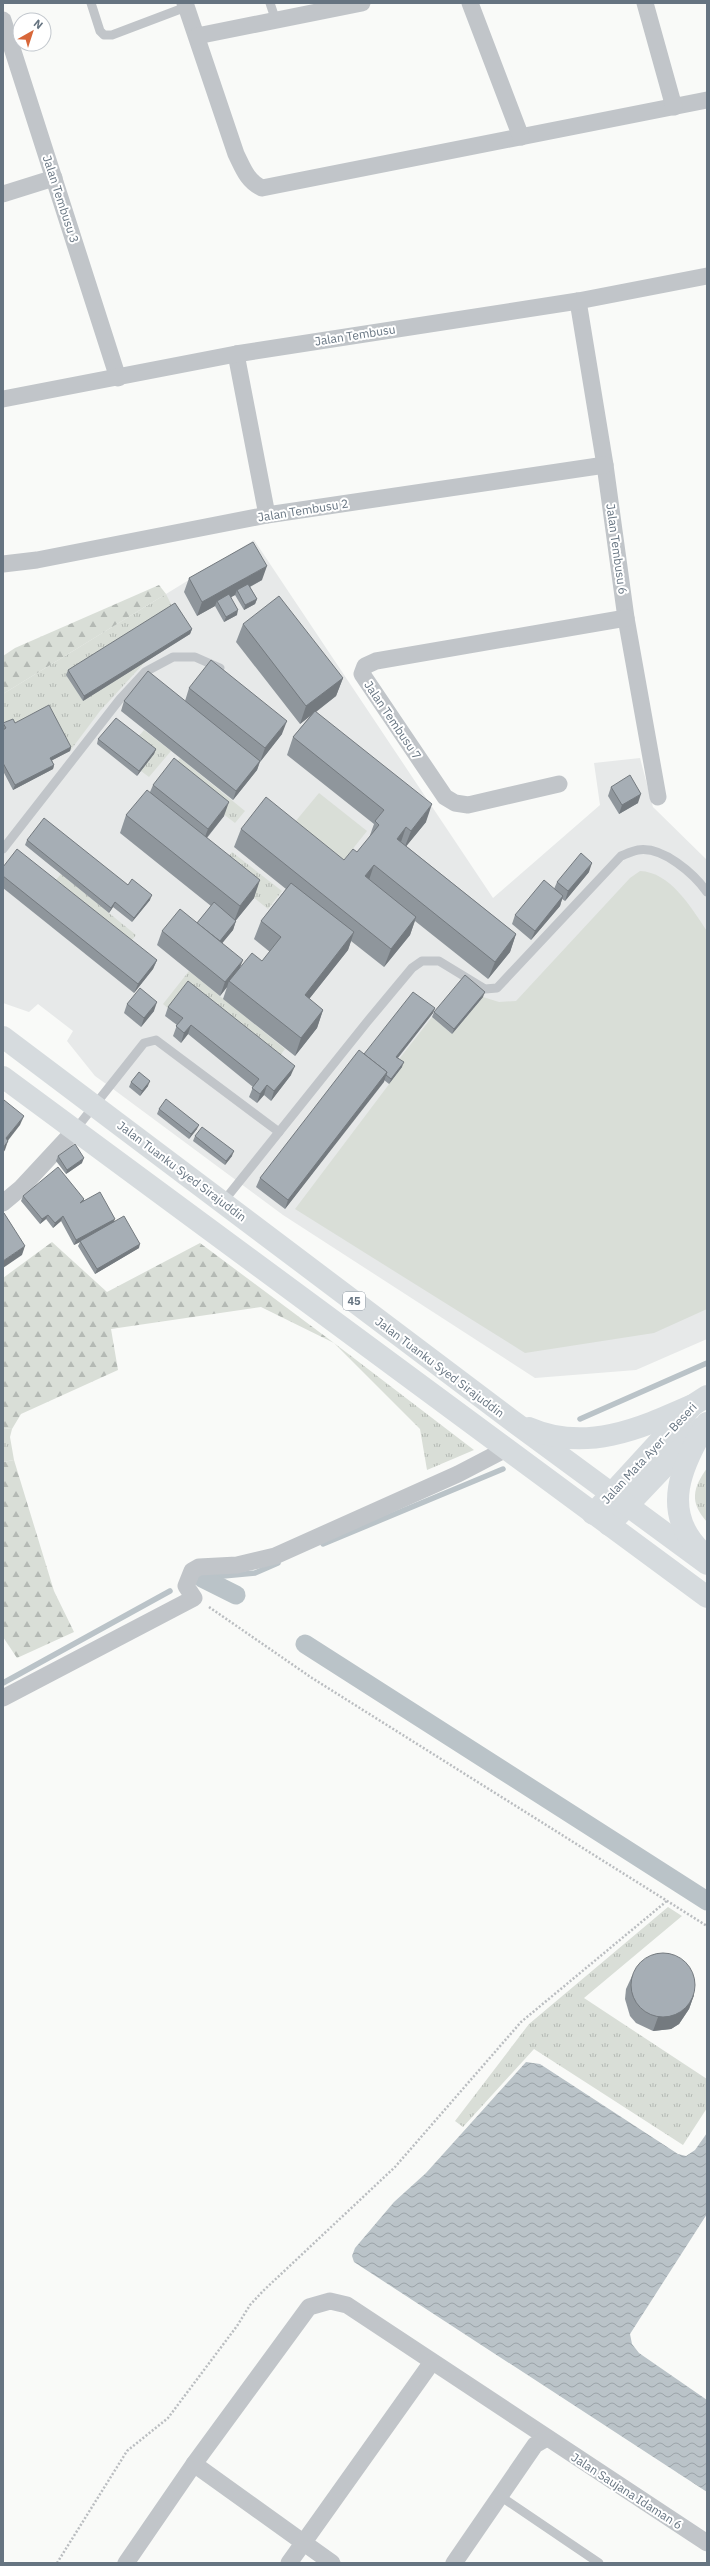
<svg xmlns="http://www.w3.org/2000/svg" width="710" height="2566" font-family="'IBM Plex Sans',sans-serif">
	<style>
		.built { fill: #e7e9e9 }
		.grass { fill: url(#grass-tufts) }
		.forest { fill: url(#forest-firs) }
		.park { fill: #d9ded7 }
		.water { fill: url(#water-waves) }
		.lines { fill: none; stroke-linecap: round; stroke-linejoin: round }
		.stream { stroke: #bac3c8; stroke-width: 5.5 }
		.canal { stroke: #bac3c8; stroke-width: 19 }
		.path { stroke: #babdc0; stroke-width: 2.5; stroke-dasharray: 2 2; stroke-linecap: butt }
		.service { stroke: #c1c5c9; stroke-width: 9 }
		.minor { stroke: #c1c5c9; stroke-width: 17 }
		.secondary { stroke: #d6dbde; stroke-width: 22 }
		.trunk { stroke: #d6dbde; stroke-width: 22 }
		.wall { fill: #8f969c }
		.shaded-wall { fill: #747a7f }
		.building { fill: #a6aeb5; stroke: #747a7f }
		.labels { text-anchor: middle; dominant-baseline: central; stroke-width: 4; stroke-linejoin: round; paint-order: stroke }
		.shield { fill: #fff; stroke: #949ea7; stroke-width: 1 }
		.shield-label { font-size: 11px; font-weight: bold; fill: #667481 }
		.street-label { font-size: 12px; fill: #667481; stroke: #fff }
	</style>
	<defs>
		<pattern id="grass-tufts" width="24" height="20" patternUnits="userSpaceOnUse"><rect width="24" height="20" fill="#d9ded7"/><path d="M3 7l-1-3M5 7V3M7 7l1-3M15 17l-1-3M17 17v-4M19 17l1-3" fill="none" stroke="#b4b9b4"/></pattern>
		<pattern id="forest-firs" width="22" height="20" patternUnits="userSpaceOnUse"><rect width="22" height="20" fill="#d9ded7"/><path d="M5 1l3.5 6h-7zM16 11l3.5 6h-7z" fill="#b4b9b4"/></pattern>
		<pattern id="water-waves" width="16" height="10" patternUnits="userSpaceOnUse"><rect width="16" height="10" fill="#bac3c8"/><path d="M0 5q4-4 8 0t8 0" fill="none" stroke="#9ba3a8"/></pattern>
	</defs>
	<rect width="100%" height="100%" fill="#f9faf8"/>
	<!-- built -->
	<polygon class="built" points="254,540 493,898 600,805 594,763 640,758 653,807 707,860 707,1339 636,1370 535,1378 283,1215 109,1086 95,1076 67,1041 73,1031 38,1004 29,1012 3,1003 3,694"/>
	<!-- grass -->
	<g class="grass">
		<polygon points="166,594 173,608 83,701 145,662 100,711 70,751 47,710 14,728 3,727 3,694"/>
		<polygon points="144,730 171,751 149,777 141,771 154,754 136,740"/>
		<polygon points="180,758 245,811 235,823 169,772"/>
		<polygon points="232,852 282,891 268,909 218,869"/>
		<polygon points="61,874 136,935 126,948 50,887"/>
		<polygon points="189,971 285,1049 275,1062 170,1010 163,1004"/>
		<polygon points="334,1343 474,1450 427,1470 420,1429"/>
		<polygon points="3,1428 12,1429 10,1437 14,1460 3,1462"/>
		<path d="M707 1468V1522C689 1502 693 1488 707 1468Z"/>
		<polygon points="668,1907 682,1916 584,1998 707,2079 707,2108 683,2145 534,2049 463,2127 455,2121 529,2024"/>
	</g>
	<!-- forest -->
	<g class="forest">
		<polygon points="159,585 166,594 3,694 3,656 15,648"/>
		<polygon points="52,1242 107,1292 200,1243 334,1343 261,1307 111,1329 118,1370 21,1414 12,1429 3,1428 3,1278"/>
		<polygon points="14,1460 54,1591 74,1632 17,1658 3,1637 3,1462"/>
	</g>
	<!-- park -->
	<g class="park">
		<polygon points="319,793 367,831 343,861 295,822"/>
		<path d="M640 871C670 872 691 907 707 931V1309L654 1333 525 1353 295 1209 402 1067 396 1063 432 1017 452 1034 483 997 499 1002 516 1001 630 878Z"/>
	</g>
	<!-- water -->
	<polygon class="water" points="526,2062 540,2064 678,2154 686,2156 695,2150 707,2133 707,2214 630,2334 632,2344 639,2353 707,2400 707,2492 354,2262 352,2256 355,2248 394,2202 426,2173"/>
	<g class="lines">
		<!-- stream -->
		<g class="stream">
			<polyline points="580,1419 707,1363"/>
			<polyline points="323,1544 503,1469"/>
			<polyline points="202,1578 255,1573 278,1563"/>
			<polyline points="3,1683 170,1591"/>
		</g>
		<!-- canal -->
		<g class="canal">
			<polyline points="202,1578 236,1595"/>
			<polyline points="305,1644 707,1901"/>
		</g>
		<!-- path -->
		<g class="path">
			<polyline points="209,1607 312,1678 707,1926"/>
			<polyline points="57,2563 127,2451 168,2418 237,2326 250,2305 263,2291 395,2167 521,2022 668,1900"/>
		</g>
		<!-- service -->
		<g class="service">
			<polyline points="91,3 100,31 104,35 112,35 186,7"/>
			<polyline points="270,3 276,21"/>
			<polyline points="3,849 120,699 145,672 173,657 195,657 220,668"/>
			<polyline points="75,1130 144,1043 156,1040 279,1132"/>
			<path d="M223 1202 367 1022 412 968 422 961H439L485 989 497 988 621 856C626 854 632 851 638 850 663 846 694 874 707 892"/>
			<polyline points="500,2496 599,2563"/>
		</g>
		<!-- minor -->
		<g class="minor">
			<path d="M185 3 236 154C243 168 247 181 262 188L707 100"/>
			<polyline points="470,3 521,137"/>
			<polyline points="645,3 674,107"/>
			<polyline points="3,20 118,378"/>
			<polyline points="197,36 362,3"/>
			<polyline points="3,194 54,178"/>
			<polyline points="578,301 605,465 626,618 658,797"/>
			<polyline points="236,354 267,515"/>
			<polyline points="3,399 236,354 578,301 707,276"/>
			<polyline points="3,564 37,560 267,515 605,465"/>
			<polyline points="559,784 468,805 455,803 445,797 362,674 365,666 376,661 626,618"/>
			<polyline points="3,1203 21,1188 74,1131"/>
			<polyline points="3,1698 194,1598 186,1586 192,1571 199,1567 237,1565 275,1556 458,1474 506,1449"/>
			<polyline points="194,2464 332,2563"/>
			<polyline points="126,2563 194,2464 309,2307 330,2301 347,2305 707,2543"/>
			<polyline points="289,2563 432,2362"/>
			<polyline points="454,2563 535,2445 547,2438"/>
		</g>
		<!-- secondary -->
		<g class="secondary">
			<polyline points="593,1514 693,1405 707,1396"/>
			<polyline points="609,1525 701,1428"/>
		</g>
		<!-- trunk -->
		<g class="trunk">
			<polyline points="3,1037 510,1419 707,1564"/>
			<polyline points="3,1077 707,1597"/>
			<path d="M529 1428C586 1453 641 1428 693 1405"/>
			<path d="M702 1552C659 1512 682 1464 707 1423"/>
		</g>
	</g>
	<!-- wall -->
	<g class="wall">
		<polygon points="189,578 262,580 250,587 257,599 255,604 244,610 235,595 231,597 237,615 224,622 215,606 197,616 184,592"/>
		<polygon points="243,624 343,678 336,696 316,712 426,822 406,846 516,934 510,952 488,979 415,921 410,935 384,967 351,941 348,950 309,999 323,1010 317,1028 295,1056 223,999 227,987 220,996 157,945 162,931 197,923 211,906 120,833 126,815 150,792 153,785 224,816 207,838 254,898 236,920 233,930 222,943 240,967 262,961 270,952 254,939 261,921 286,889 234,847 241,829 344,860 357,852 369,838 374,824 287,755 293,737 311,715 300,724 236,642"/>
		<polygon points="192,629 190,634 83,701 66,675 68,670"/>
		<polygon points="189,688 282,734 260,762 257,770 233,800 121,711 124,701 185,701"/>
		<polygon points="3,723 15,723 71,747 70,751 52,760 54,765 53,769 13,790 3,771"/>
		<polygon points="98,739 156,749 154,754 137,776 97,744"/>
		<polygon points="611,787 638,803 619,814 608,796"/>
		<polygon points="27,840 128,885 150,900 132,922 113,907 109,913 25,845"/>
		<polygon points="3,867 157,960 153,969 134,993 3,888"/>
		<polygon points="589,872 565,901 562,899 560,906 531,940 512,924 515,915 554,889 557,882"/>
		<polygon points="483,997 452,1034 432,1017 434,1012"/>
		<polygon points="127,1004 154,1011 141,1027 124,1013"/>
		<polygon points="168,1007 291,1075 271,1101 264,1095 257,1103 249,1097 253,1087 188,1034 181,1043 173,1036 177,1025 165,1016"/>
		<polygon points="435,1008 433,1013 398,1058 402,1067 389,1084 384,1080 285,1209 256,1187 260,1178 364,1054"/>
		<polygon points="131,1082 148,1086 140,1096 129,1087"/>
		<polygon points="159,1109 197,1129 189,1139 157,1114"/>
		<polygon points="195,1136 232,1156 225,1165 193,1141"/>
		<polygon points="58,1156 82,1163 66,1174 56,1161"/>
		<polygon points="23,1196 84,1199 84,1201 114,1221 139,1248 95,1274 78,1246 80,1242 74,1245 61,1221 53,1228 46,1219 40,1224 21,1201"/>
		<polygon points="632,1976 694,1995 689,2009 679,2024 671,2029 653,2031 636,2023 630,2016 625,1999 626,1989"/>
	</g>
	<!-- shaded-wall -->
	<g class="shaded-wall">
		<polygon points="267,566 262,580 238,593 237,590 235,595 219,604 217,601 215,606 197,616 202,602"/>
		<polygon points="257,599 255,604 244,610 245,605"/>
		<polygon points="238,610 237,615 224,622 226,617"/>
		<polygon points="192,629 190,634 83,701 84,696"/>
		<polygon points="343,678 336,696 300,724 306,706"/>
		<polygon points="287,721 282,734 260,762 265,748"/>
		<polygon points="71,747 70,751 49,762 50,758"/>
		<polygon points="156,749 154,754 137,776 139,771"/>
		<polygon points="260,761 257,770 233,800 236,791"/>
		<polygon points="54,765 53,769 13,790 15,785"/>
		<polygon points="641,794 638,803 619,814 622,805"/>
		<polygon points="229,802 224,816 203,842 208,829"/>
		<polygon points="432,804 426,822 404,849 411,831"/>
		<polygon points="406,827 400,845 397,839"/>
		<polygon points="592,863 589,872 565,901 568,891"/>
		<polygon points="374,865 368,883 365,876"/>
		<polygon points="260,880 254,898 233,924 240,906"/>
		<polygon points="152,895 150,900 132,922 134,918"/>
		<polygon points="563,896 560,906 531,940 535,931"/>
		<polygon points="115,902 113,907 109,913 111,908"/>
		<polygon points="416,917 410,935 384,967 391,949"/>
		<polygon points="236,921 233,930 215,952 219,942"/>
		<polygon points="354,932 348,950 298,1013 305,995"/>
		<polygon points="516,934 510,952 488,979 495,962"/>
		<polygon points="157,960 153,969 134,993 138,984"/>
		<polygon points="243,960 238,973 229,981 227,987 220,996 225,982"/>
		<polygon points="485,992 483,997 452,1034 454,1029"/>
		<polygon points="157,1002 154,1011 141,1027 144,1018"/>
		<polygon points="435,1008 433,1013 395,1061 396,1057"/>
		<polygon points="323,1010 317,1028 295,1056 301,1038"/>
		<polygon points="191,1025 188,1034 181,1043 184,1033"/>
		<polygon points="404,1062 402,1067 389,1084 391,1079"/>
		<polygon points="295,1066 291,1075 271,1101 274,1091"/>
		<polygon points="387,1072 384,1082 285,1209 288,1200"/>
		<polygon points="150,1081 148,1086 140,1096 142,1091"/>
		<polygon points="267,1085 264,1095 257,1103 260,1094"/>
		<polygon points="24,1116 20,1125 3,1147 6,1138"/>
		<polygon points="199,1125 197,1129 189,1139 191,1134"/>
		<polygon points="8,1141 5,1150 3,1153 3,1148"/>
		<polygon points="234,1151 232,1156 225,1165 226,1161"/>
		<polygon points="84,1158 82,1163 66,1174 67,1170"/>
		<polygon points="48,1215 46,1219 40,1224 42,1219"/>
		<polygon points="63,1216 61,1221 53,1228 55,1223"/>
		<polygon points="115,1219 113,1224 80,1241 80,1242 74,1245 76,1240"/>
		<polygon points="140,1244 139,1248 95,1274 97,1269"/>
		<polygon points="25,1246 22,1255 3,1268 3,1261"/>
		<polygon points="694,1995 689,2009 679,2024 671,2029 653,2031 658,2017"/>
	</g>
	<!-- building -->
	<g class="building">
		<polygon points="253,542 267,566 202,602 189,578"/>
		<polygon points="248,584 257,599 245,605 237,590"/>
		<polygon points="229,594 238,610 226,617 217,601"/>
		<polygon points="279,596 343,678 306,706 243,624"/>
		<polygon points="175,603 192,629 84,696 68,670"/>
		<polygon points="211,660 287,721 265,748 189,688"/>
		<polygon points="148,671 260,761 236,791 124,701"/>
		<polygon points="49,705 71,747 50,758 54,765 15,785 3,763 3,730 6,728 3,723 13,719 15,723"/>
		<polygon points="315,711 432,804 411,831 406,827 397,839 516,934 495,962 374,865 365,876 416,917 391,949 241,829 266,797 344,860 353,849 357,852 379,825 375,821 384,810 293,737"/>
		<polygon points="116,718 156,749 139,771 98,739"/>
		<polygon points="174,758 229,802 208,829 153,785"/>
		<polygon points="630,775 641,794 622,805 611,787"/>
		<polygon points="147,790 260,880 240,906 126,815"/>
		<polygon points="44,818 128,885 132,879 152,895 134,918 115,902 111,908 27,840"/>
		<polygon points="17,849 157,960 138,984 3,876 3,867"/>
		<polygon points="581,853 592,863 568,891 557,882"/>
		<polygon points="544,880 563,896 535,931 515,915"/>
		<polygon points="291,883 354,932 305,995 323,1010 301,1038 229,981 252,953 262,961 281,937 261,921"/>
		<polygon points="214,902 236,921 220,941 197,923"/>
		<polygon points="180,909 243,960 225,982 162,931"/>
		<polygon points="465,975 485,992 454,1029 434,1012"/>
		<polygon points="188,981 295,1066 274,1091 267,1085 260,1094 252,1088 259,1079 191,1025 184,1033 176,1026 183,1018 168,1007"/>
		<polygon points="140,988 157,1002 144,1018 127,1004"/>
		<polygon points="413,992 435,1008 396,1057 404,1062 391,1079 386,1075 387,1072 364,1054"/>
		<polygon points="359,1050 387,1072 288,1200 260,1178"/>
		<polygon points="139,1072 150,1081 142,1091 131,1082"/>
		<polygon points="166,1099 199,1125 191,1134 159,1109"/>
		<polygon points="4,1100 24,1116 6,1138 8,1141 3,1148 3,1102"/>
		<polygon points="202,1127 234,1151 226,1161 195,1136"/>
		<polygon points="75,1144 84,1158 67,1170 58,1156"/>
		<polygon points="58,1167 84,1199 80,1203 100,1192 115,1219 76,1240 63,1216 55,1223 48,1215 42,1219 23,1196"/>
		<polygon points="4,1213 25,1246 3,1261 3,1214"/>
		<polygon points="124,1216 140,1244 97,1269 80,1241"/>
		<circle cx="663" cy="1985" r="32"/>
	</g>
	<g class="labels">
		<!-- shield labels -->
		<rect class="shield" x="343" y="1292" width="22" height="18" rx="3"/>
		<g class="shield-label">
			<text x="354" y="1301">45</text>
		</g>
		<!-- street labels -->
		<g class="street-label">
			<text transform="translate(61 199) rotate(72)">Jalan Tembusu 3</text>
			<text transform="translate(355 335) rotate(-9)">Jalan Tembusu</text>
			<text transform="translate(303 510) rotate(-9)">Jalan Tembusu 2</text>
			<text transform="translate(617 549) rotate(82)">Jalan Tembusu 6</text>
			<text transform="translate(393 720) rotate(56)">Jalan Tembusu 7</text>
			<text transform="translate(182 1171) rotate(37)">Jalan Tuanku Syed Sirajuddin</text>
			<text transform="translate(440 1367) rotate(37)">Jalan Tuanku Syed Sirajuddin</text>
			<text transform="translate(649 1453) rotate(-47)">Jalan Mata Ayer – Beseri</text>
			<text transform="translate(627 2491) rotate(33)">Jalan Saujana Idaman 6</text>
		</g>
	</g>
	<!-- border -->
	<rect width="710" height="2566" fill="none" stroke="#667481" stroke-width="8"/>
	<!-- north arrow -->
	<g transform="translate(32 32) rotate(39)"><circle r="19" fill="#ffffff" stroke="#c2c7cd"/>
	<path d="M0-3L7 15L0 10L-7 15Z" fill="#d86739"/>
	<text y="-6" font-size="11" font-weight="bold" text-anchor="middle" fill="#667481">N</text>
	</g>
</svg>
